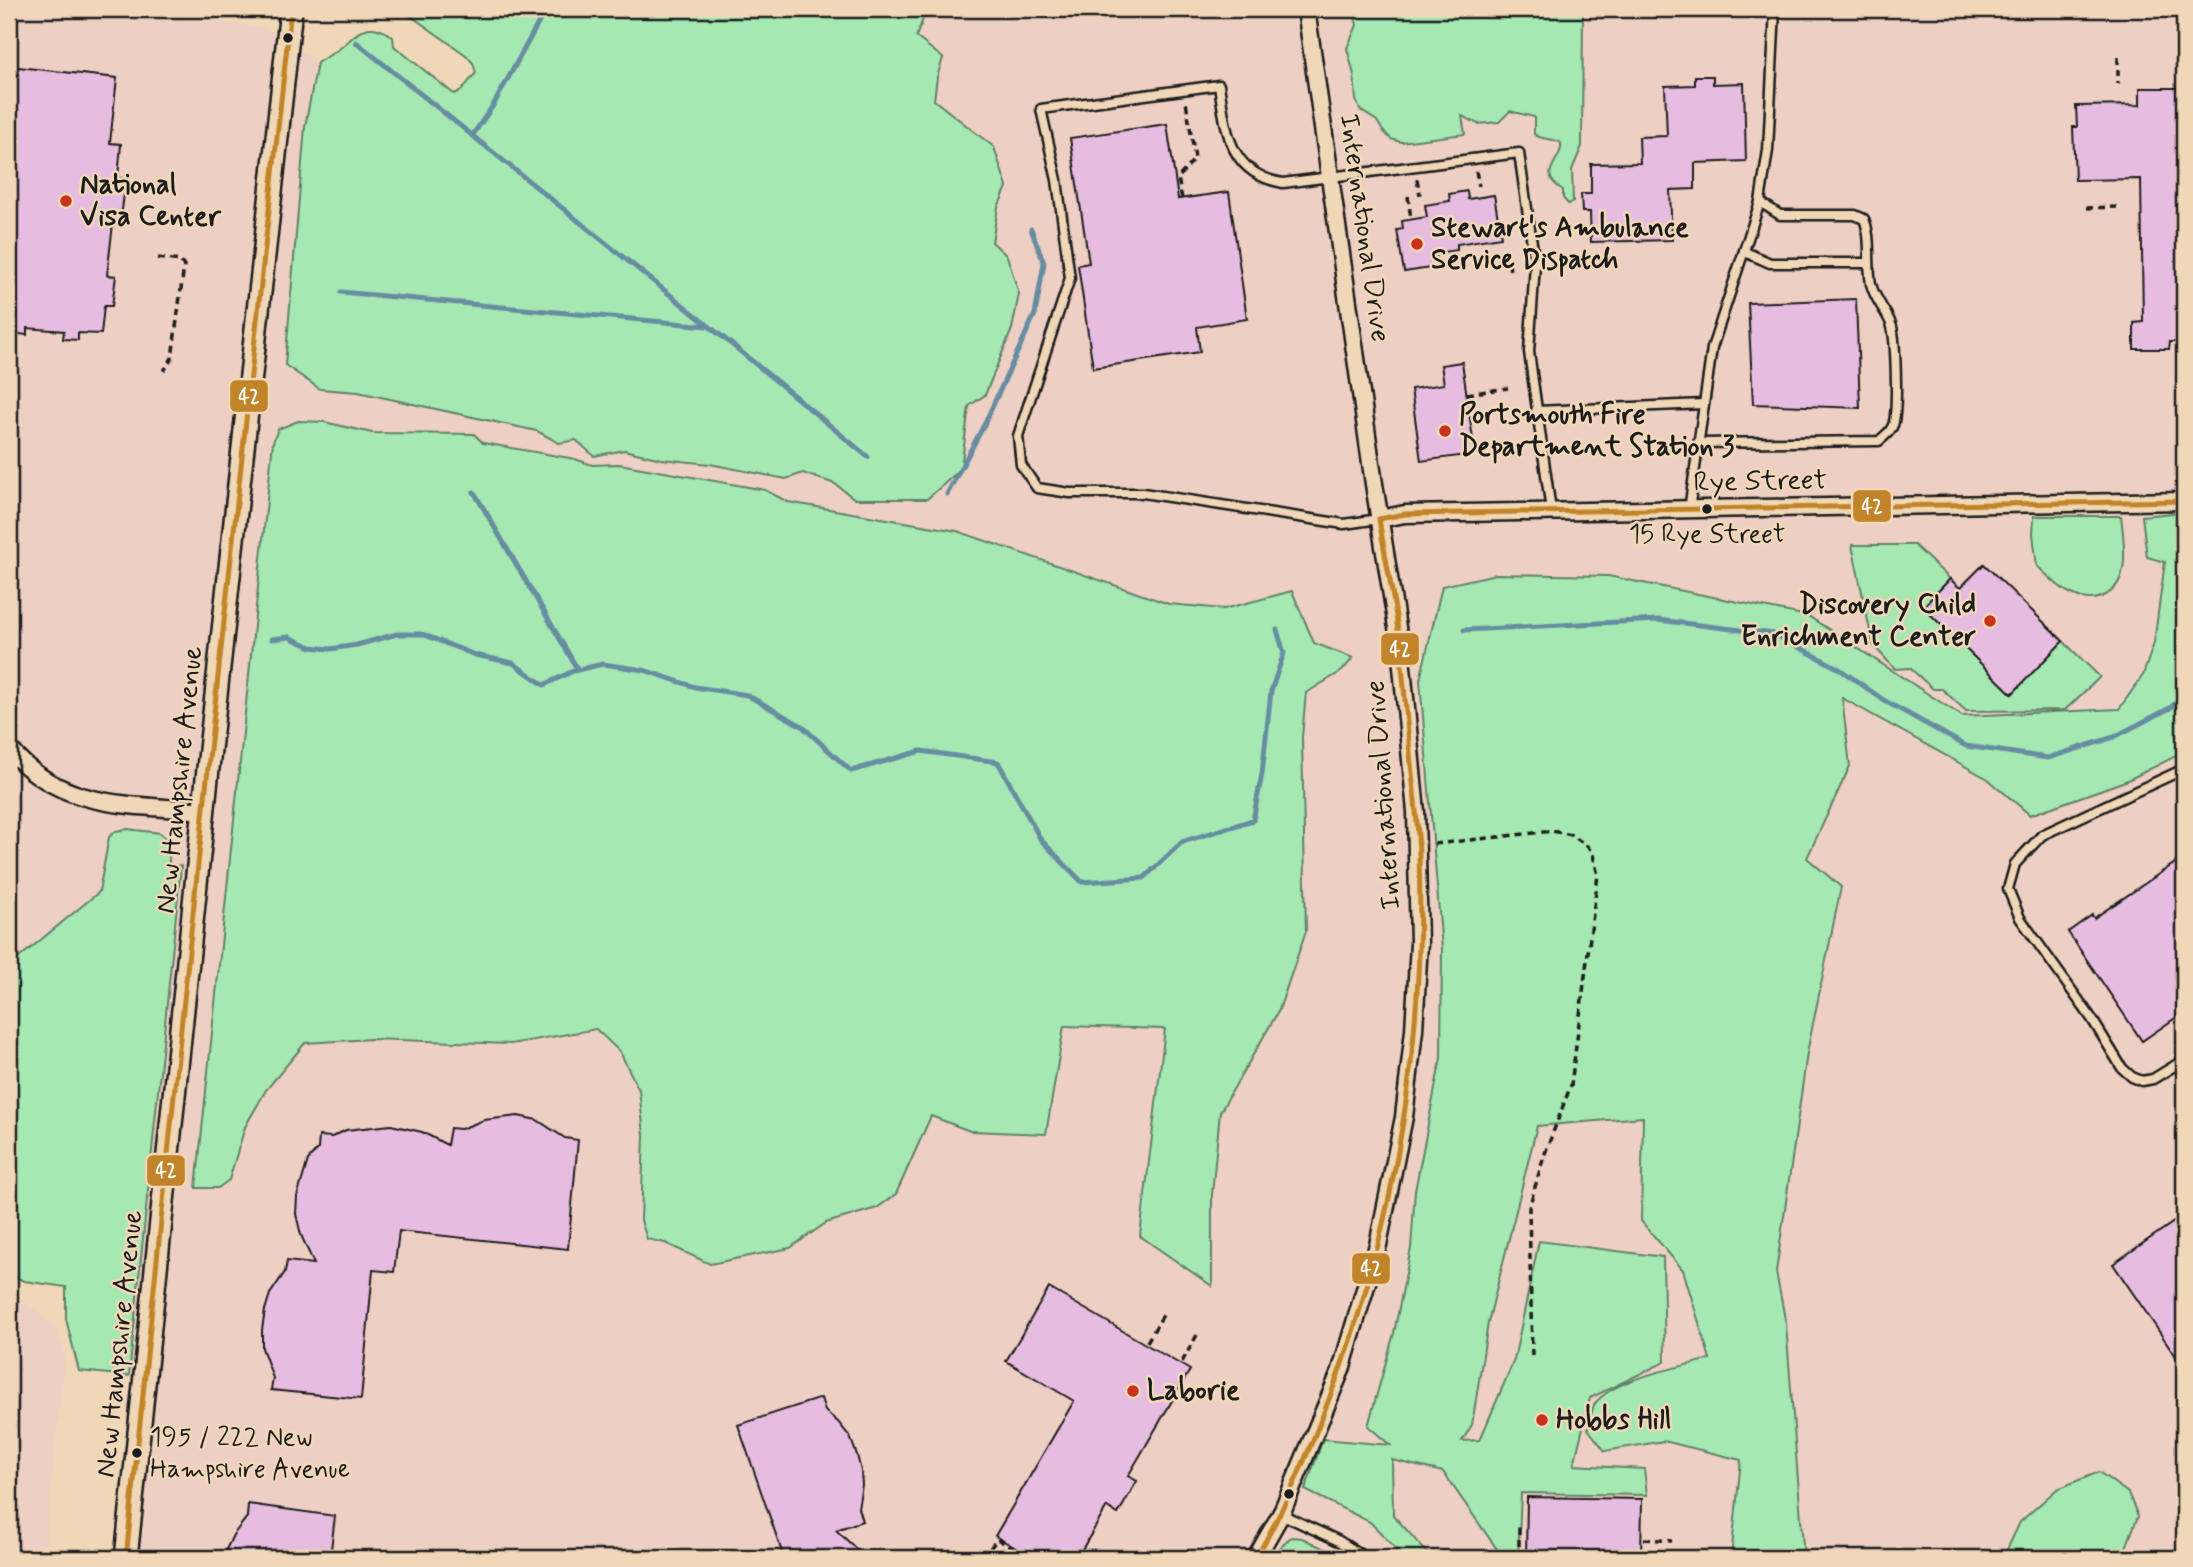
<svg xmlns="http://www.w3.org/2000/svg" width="2193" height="1567" font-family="Mynerve,sans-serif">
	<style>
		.built { fill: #edcfc4 }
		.green { fill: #a5e8b2; stroke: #608267; stroke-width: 2 }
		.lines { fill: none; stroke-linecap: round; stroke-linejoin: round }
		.stream { stroke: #668da1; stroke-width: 5 }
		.building { fill: #e7bce1; stroke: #1c1c1c; stroke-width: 2 }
		.lane-casing { stroke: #1c1c1c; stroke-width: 13 }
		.street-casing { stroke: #1c1c1c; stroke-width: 21 }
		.secondary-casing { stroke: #1c1c1c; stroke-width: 26 }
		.path { stroke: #1c1c1c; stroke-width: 3.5; stroke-dasharray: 7 5; stroke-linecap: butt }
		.lane { stroke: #efd7b7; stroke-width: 8 }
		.street { stroke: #efd7b7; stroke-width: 16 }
		.secondary { stroke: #efd7b7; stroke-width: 21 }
		.bus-1-casing { stroke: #efd7b7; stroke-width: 10 }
		.bus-1 { stroke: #c28428; stroke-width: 5 }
		.bus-dot { fill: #1c1c1c; stroke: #efd7b7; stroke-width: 2.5 }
		.poi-dot { fill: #c8321e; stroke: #efd7b7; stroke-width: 2.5 }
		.labels { text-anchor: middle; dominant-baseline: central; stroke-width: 5; stroke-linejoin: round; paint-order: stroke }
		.bus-label { font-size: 26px; fill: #1c1c1c; stroke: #efd7b7 }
		.poi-label { font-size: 28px; font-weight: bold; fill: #1c1c1c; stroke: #efd7b7; text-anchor: start }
		.street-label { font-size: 28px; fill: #1c1c1c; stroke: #efd7b7 }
		.line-badge { stroke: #efd7b7; stroke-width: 2.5 }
		.badge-label { font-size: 19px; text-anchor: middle; font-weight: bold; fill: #fff }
	</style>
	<rect width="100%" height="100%" fill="#efd7b7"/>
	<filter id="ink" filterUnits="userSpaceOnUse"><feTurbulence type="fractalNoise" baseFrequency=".0143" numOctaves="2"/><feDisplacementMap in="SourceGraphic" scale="14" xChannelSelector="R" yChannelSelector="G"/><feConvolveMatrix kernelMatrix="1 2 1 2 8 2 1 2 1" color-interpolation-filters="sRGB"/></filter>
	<g filter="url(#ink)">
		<!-- built -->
		<g class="built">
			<polygon points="9,9 98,9 266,28 317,63 305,127 320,389 358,392 538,431 559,443 576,440 594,456 624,450 661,459 710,464 786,479 803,473 835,484 855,499 881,501 927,499 961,469 969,406 1007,256 992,242 998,207 1007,187 976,131 934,100 937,77 943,58 916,37 927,9 2184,9 2184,1558 113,1558 180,867 168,864 169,841 160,833 149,831 109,837 99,892 9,966"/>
			<polygon points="9,1297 23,1301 37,1310 55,1330 62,1343 64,1360 44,1558 9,1558"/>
		</g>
		<!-- green -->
		<g class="green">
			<path d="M401 9H927L916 37 943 58 937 77 934 100 994 147 1007 187 998 207 992 242 1007 256 1019 294 1012 329 985 395 969 406 961 469 927 499H855L835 484 803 473 786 479 710 464 661 459 624 450 594 456 576 440 559 443 537 431 358 392 320 389 285 365 305 127 317 63C324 58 333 54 340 48 360 32 367 18 393 37L394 46 454 94 461 91 476 73 473 63 466 55Z"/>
			<path d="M1353 9H1583L1582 146 1572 170 1573 202 1568 204 1563 198V190C1534 173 1564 160 1561 143 1552 137 1542 141 1534 134V117L1510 111 1499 122 1478 124 1462 116 1465 134 1401 142 1391 139 1383 131 1377 121 1360 110 1356 100 1354 75 1347 48 1357 25Z"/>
			<polygon points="298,421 324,422 372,433 474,434 483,443 575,459 592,465 619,464 765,490 788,502 957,531 1169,604 1224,609 1292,591 1314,643 1353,658 1342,671 1306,693 1302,737 1306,931 1279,1010 1220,1112 1212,1194 1212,1286 1140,1236 1165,1029 1064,1026 1046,1134 970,1131 931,1116 896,1194 877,1208 826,1223 790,1248 710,1264 665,1243 647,1239 641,1220 644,1135 639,1090 620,1052 596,1029 511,1044 371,1039 305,1043 266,1090 245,1127 229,1180 218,1188 196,1188 273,442 278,429"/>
			<path d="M2184 512V752L2128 780 2030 815 1988 779 1842 698 1850 766 1807 858 1841 887 1807 1053 1776 1272 1786 1324 1804 1558H1731L1741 1460 1664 1441 1605 1451 1588 1429C1590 1421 1591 1408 1596 1402 1618 1377 1679 1368 1710 1359L1683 1270 1641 1221 1643 1117 1537 1126 1488 1323 1472 1425 1462 1441 1480 1440 1514 1360 1539 1241 1663 1257 1665 1362 1590 1398 1574 1465 1644 1469 1647 1495 1521 1493 1518 1558H1506L1499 1552 1443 1472 1392 1460 1393 1515 1432 1558H1405L1370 1522 1305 1490 1323 1439 1390 1445 1368 1426 1394 1333 1411 1248 1415 1191 1441 1058 1442 949 1420 680 1442 586 1496 574 1608 576 1808 616 1962 716 2119 709 2143 675 2154 643 2165 562 2147 557 2142 516Z"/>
			<path d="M2034 516H2121C2124 543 2133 589 2098 598 2087 601 2077 597 2066 591 2056 585 2046 574 2037 566L2033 534Z"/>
			<polygon points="1852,545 1914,545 1950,579 1923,607 2012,694 2063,641 2100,677 2065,710 1966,711 1942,689 1933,689 1910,668 1895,669 1873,645"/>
			<polygon points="127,829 160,833 169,841 169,864 181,866 129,1376 79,1371 66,1319 66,1287 24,1281 9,1274 9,966 99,892 109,837 116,831"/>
			<polygon points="2099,1472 2128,1493 2138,1516 2122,1558 2003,1558 2020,1522 2057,1489"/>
			<polygon points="1291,1537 1302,1538 1343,1558 1274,1558 1283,1544"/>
		</g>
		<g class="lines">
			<!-- stream -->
			<g class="stream">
				<polyline points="356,42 735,347 868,457"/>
				<polyline points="472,136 494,104 546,9"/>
				<polyline points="341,292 707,326"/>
				<polyline points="474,492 578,670"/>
				<polyline points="947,494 983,427 1035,314 1044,263 1031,229"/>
				<polyline points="1464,630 1658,620 1774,634 1838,668 1885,701 1966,746 2048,758 2114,737 2170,708 2184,696"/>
				<polyline points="272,639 289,637 311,647 330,649 357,645 397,634 422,634 475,655 513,663 544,685 573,671 603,664 644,670 695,687 747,695 802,726 851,771 921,751 998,762 1041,840 1082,882 1144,878 1182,842 1253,820 1262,774 1271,691 1284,653 1277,630"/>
			</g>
		</g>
		<!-- building -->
		<g class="building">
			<polygon points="9,66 117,78 110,143 121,144 118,178 126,179 120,225 113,224 107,275 116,276 112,306 104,306 101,334 78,333 78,340 63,339 64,331 27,328 27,335 9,333"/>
			<polygon points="1695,76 1713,76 1713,84 1744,83 1746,161 1695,163 1695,189 1670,190 1672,240 1591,242 1590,212 1582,212 1581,194 1591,194 1591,164 1640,163 1639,137 1667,136 1665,86 1695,85"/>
			<polygon points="2140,88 2184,88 2184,342 2170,342 2169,349 2134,349 2134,323 2143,322 2141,179 2075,180 2073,127 2077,127 2076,106 2140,105"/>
			<polygon points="1167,124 1178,199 1229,192 1247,319 1197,327 1200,352 1093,368 1078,265 1089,263 1070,138"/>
			<polygon points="1467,191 1468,199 1494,195 1501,237 1457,244 1457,250 1435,253 1437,267 1404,272 1397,230 1403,229 1402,221 1427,217 1425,205 1450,201 1449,194"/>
			<polygon points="1856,299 1860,408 1753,404 1748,303"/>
			<polygon points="1462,362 1475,454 1421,461 1411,389 1444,384 1441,365"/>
			<polygon points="1984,564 2063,641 2012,694 1923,607 1950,579 1960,588"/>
			<polygon points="2184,857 2184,1012 2142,1041 2068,932 2092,915 2094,918"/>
			<polygon points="518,1116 537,1120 565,1138 578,1140 568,1249 399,1231 394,1272 373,1270 361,1399 271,1390 273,1378 262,1348 262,1330 265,1310 270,1294 285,1272 287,1261 314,1264 301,1235 296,1214 297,1197 308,1160 318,1149 319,1136 332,1137 346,1130 391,1125 422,1132 447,1145 450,1128 461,1129 484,1120"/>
			<polygon points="2184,1215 2184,1368 2113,1264"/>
			<polygon points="1049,1288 1190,1370 1128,1476 1137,1481 1118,1514 1107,1507 1077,1558 1033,1558 995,1536 1074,1401 1006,1361"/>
			<polygon points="821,1398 825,1411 838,1422 850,1437 857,1455 861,1471 862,1485 858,1508 862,1521 836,1530 866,1558 784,1558 738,1425"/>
			<polygon points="1527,1497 1642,1499 1641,1558 1526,1558"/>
			<polygon points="248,1504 335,1516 330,1558 222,1558 233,1535 247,1517"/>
		</g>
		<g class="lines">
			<!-- lane casing -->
			<g class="lane-casing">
				<g id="lane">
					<polyline points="1745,252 1770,263 1867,263"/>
					<polyline points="1536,411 1704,404"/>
					<path d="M1698 443 1879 441C1884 436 1891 432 1893 425 1898 412 1896 343 1892 327 1889 314 1875 301 1871 284 1867 263 1872 238 1864 219L1855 215H1780L1760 202"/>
					<polyline points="1689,510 1712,348 1760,202 1768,150 1775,9"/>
					<path d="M1379 519 1344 524 1143 493H1070L1037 488 1021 465 1018 436 1070 278 1057 180 1041 109 1219 85C1226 131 1229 174 1283 183L1519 153 1535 264 1529 352 1551 511"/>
					<polyline points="2184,769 2042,835 2015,864 2008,889 2020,918 2092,1019 2122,1068 2132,1077 2142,1081 2153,1079 2184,1060"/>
					<polyline points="1281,1514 1339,1541 1366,1558"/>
				</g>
			</g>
			<!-- street casing -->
			<g class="street-casing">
				<g id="street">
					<polyline points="1379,519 1405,514 2184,501"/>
					<path d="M9 748C59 810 131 804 204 811"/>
					<polyline points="1256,1558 1281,1514 1341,1370 1378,1245 1404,1117 1414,1030 1419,943 1416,812 1400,646 1374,484 1306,9"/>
				</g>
			</g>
			<!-- secondary casing -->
			<g class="secondary-casing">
				<polyline id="secondary" points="126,1558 209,759 291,9"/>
			</g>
			<!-- path -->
			<g class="path">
				<polyline points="2118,57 2118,84"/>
				<polyline points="1476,171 1479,186"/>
				<polyline points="1417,179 1420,195"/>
				<polyline points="1408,196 1411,219"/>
				<polyline points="1182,199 1178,178 1195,158 1186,102"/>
				<polyline points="2086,208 2117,207"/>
				<polyline points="158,258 180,261 184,266 172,358 164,371"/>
				<polyline points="1509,263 1510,273"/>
				<polyline points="1467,394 1508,388"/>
				<polyline points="1434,844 1552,831 1572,835 1588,847 1593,855 1598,875 1571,1085 1544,1156 1529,1208 1532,1357"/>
				<polyline points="1147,1342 1163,1315"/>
				<polyline points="1182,1362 1197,1335"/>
				<polyline points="1644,1539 1672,1541"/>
				<polyline points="983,1558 997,1539 1029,1558"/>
				<polyline points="1519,1558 1519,1522"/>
			</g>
			<!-- lane -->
			<use href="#lane" class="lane"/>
			<!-- street -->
			<use href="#street" class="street"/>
			<!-- secondary -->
			<use href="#secondary" class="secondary"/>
			<!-- bus-1 casing -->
			<g class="bus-1-casing">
				<g id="bus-1">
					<polyline points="126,1558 209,759 291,9"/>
					<path d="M1256 1558C1290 1499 1316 1436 1339 1372 1399 1207 1425 1030 1419 855 1418 817 1412 780 1409 742 1405 705 1403 667 1398 630 1393 593 1385 556 1379 519L1405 514 2184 501"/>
				</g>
			</g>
			<!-- bus-1 -->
			<use href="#bus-1" class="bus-1"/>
		</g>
	</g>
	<!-- markers -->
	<g class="bus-dot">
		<circle cx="288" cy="38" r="6"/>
		<circle cx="1707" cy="509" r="6"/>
		<circle cx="137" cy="1453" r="6"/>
		<circle cx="1289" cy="1494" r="6"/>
	</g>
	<g class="poi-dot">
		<circle cx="66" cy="201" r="7"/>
		<circle cx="1417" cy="244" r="7"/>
		<circle cx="1445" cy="431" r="7"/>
		<circle cx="1990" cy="621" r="7"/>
		<circle cx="1133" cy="1391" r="7"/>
		<circle cx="1542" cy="1420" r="7"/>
	</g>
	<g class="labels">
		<!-- bus labels -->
		<g class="bus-label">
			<text x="1707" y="535">15 Rye Street</text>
			<text x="150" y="1438" text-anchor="start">195 / 222 New<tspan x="150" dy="32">Hampshire Avenue</tspan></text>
		</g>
		<!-- poi labels -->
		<g class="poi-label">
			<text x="80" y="185">National<tspan x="80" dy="32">Visa Center</tspan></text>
			<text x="1431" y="228">Stewart's Ambulance<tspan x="1431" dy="32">Service Dispatch</tspan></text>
			<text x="1459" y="415">Portsmouth Fire<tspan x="1459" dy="32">Department Station 3</tspan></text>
			<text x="1976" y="605" text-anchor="end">Discovery Child<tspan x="1976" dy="32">Enrichment Center</tspan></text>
			<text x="1147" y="1391">Laborie</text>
			<text x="1556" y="1420">Hobbs Hill</text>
		</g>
		<!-- street labels -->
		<g class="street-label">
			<text transform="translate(1364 228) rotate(82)">International Drive</text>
			<text transform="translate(1760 482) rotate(-1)">Rye Street</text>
			<text transform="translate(180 780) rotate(-84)">New Hampshire Avenue</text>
			<text transform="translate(1384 795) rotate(-94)">International Drive</text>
			<text transform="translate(120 1344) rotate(-84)">New Hampshire Avenue</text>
		</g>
	</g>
	<g class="line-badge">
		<rect x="229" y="379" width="40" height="34" rx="7" fill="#c28428"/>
		<rect x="1852" y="489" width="40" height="34" rx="7" fill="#c28428"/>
		<rect x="1380" y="632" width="40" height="34" rx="7" fill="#c28428"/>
		<rect x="146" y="1154" width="40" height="33" rx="7" fill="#c28428"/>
		<rect x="1351" y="1252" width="40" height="33" rx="7" fill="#c28428"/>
	</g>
	<g class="badge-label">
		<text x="249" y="403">42</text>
		<text x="1872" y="513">42</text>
		<text x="1400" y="656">42</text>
		<text x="166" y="1177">42</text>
		<text x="1371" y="1275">42</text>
	</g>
	<!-- margin -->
	<rect width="2193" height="1567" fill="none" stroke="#efd7b7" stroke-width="35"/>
	<rect x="18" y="18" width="2158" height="1532" fill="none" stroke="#1c1c1c" stroke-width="2.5" filter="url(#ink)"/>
</svg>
